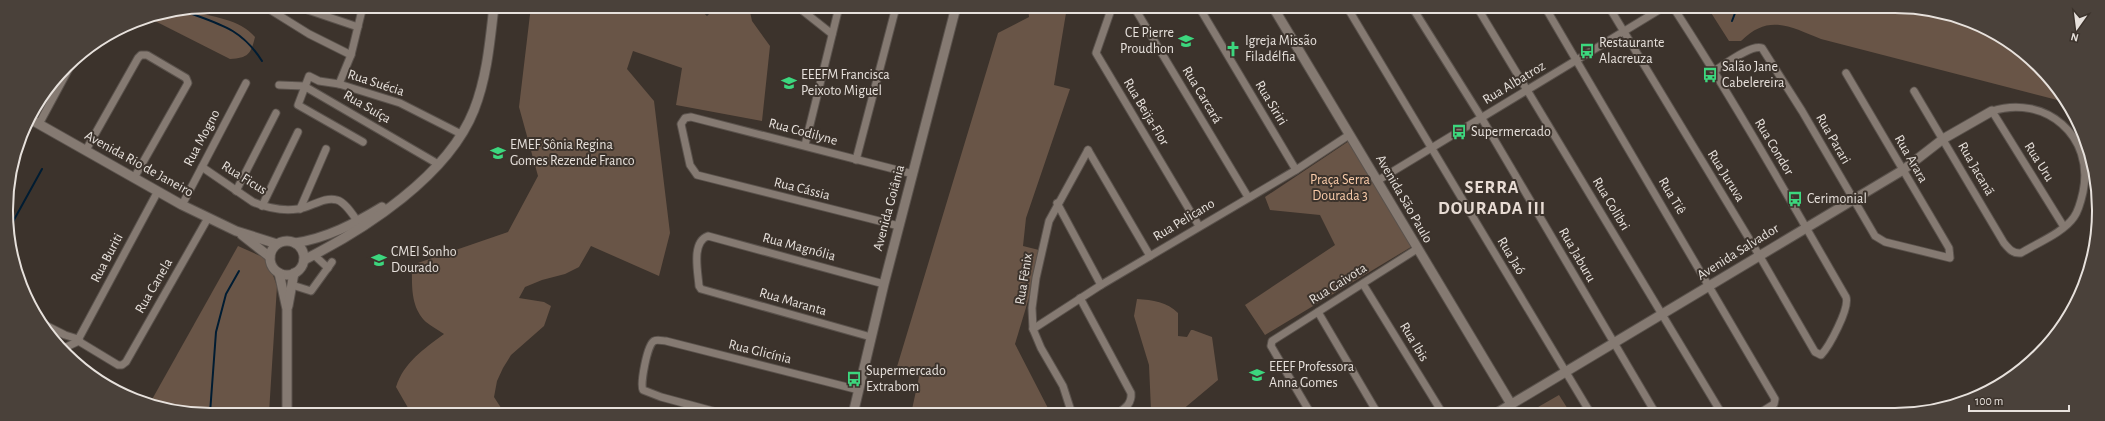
<svg xmlns="http://www.w3.org/2000/svg" width="2105" height="421" font-family="'Alegreya Sans',sans-serif">
	<style>
		.green { fill: #695547 }
		.lines { fill: none; stroke-linecap: round; stroke-linejoin: round }
		.stream { stroke: #001c32; stroke-width: 2 }
		.minor-casing { stroke: #5a524c; stroke-width: 9 }
		.tertiary-casing { stroke: #5a524c; stroke-width: 11 }
		.minor { stroke: #857a72; stroke-width: 7 }
		.tertiary { stroke: #857a72; stroke-width: 9 }
		.labels { text-anchor: middle; dominant-baseline: central; stroke-width: 4; stroke-linejoin: round; paint-order: stroke }
		.poi-label { font-size: 14px; fill: #e7e1dc; stroke: #3c332c; text-anchor: start }
		.street-label { font-size: 14px; fill: #e7e1dc; stroke: #3c332c }
		.park-label { font-size: 14px; fill: #f9cba9; stroke: #3c332c }
		.district-label { font-size: 18px; font-weight: bold; letter-spacing: 1px; fill: #e8dcd4; stroke: #3c332c }
		.rim { fill: none; stroke: #e7e1dc; stroke-width: 2 }
	</style>
	<rect width="100%" height="100%" fill="#3c332c"/>
	<!-- green -->
	<g class="green">
		<path d="M531 6H696L707 16 716 7H749L752 21 770 46 762 121 676 105 682 68 633 51 627 69 654 101 670 233 659 276 591 246 579 267 565 274 542 280 525 287 519 298 544 302 551 306 544 326 511 355 503 368 497 381 494 397 505 414 411 413 396 387C404 362 424 349 444 334 438 330 431 326 426 322 410 307 412 284 412 265L508 232 538 176 519 107Z"/>
		<polygon points="1028,7 1067,7 1054,85 1070,89 1026,218 1023,246 1043,251 1015,344 1051,414 911,414 919,377 896,370 998,33 1029,17"/>
		<path d="M1708 8H1921L1997 33 2057 86 2065 102 1821 39C1790 27 1769 13 1741 41H1729Z"/>
		<path d="M190 10C213 18 239 18 255 37 251 54 248 58 230 59L149 18Z"/>
		<polygon points="1352,139 1411,247 1265,335 1245,305 1335,245 1320,215 1270,210 1265,197"/>
		<polygon points="238,246 267,259 277,286 269,413 184,413 150,403"/>
		<path d="M1137 299C1153 300 1167 302 1178 313V336L1187 337 1191 330H1193L1212 337 1218 380 1181 411V414H1147L1151 410 1149 365 1134 316Z"/>
		<polygon points="113,384 147,402 120,394 110,386"/>
		<polygon points="1559,395 1571,414 1526,414"/>
	</g>
	<g class="lines">
		<!-- stream -->
		<g class="stream">
			<path d="M184 11C219 24 241 28 262 61"/>
			<polyline points="1732,21 1737,8"/>
			<polyline points="10,227 42,169"/>
			<polyline points="210,413 216,332 226,294 239,271"/>
		</g>
		<!-- minor casing -->
		<g class="minor-casing">
			<g id="minor">
				<polyline points="264,6 309,34 351,55"/>
				<polyline points="296,6 358,27"/>
				<polyline points="798,7 832,34"/>
				<polyline points="1112,7 1096,53 1199,226"/>
				<polyline points="1134,7 1248,197"/>
				<polyline points="1199,7 1296,170"/>
				<polyline points="1347,7 1591,414"/>
				<polyline points="1412,7 1481,117 1656,414"/>
				<polyline points="1477,7 1722,414"/>
				<polyline points="1545,7 1775,399 1774,404 1758,414"/>
				<path d="M1609 7 1759 255 1815 352 1821 355C1829 347 1850 308 1846 297 1790 200 1735 102 1673 7"/>
				<path d="M1714 71C1724 65 1751 44 1762 48L1802 111 1875 236 1885 242 1950 258 1949 248 1846 73"/>
				<polyline points="339,84 351,55 363,6"/>
				<polyline points="279,85 304,86 438,164"/>
				<path d="M1914 91 2004 243C2009 249 2013 254 2021 253 2037 243 2063 233 2074 217 2079 210 2081 201 2083 192 2095 136 2045 94 1992 111L2064 227"/>
				<polyline points="39,124 73,61"/>
				<polyline points="363,142 298,105 309,76 319,81 339,84 400,103 461,134"/>
				<polyline points="805,145 839,7"/>
				<polyline points="86,150 138,58 141,55 147,55 186,78 188,83 134,178"/>
				<polyline points="1088,150 1150,256"/>
				<polyline points="856,160 896,7"/>
				<path d="M202 167 253 202C267 208 283 211 298 209 310 208 324 196 337 200 345 202 353 215 358 222"/>
				<polyline points="1377,181 1664,7"/>
				<polyline points="158,191 79,338 80,342 118,365 122,365 126,362 208,218"/>
				<polyline points="236,191 276,113"/>
				<polyline points="1057,203 1101,285"/>
				<polyline points="182,205 246,83"/>
				<polyline points="262,206 298,132"/>
				<polyline points="300,209 326,149"/>
				<polyline points="899,226 697,175 690,165 681,124 685,118 691,117 913,174"/>
				<polyline points="314,255 328,268"/>
				<polyline points="1363,284 1443,414"/>
				<polyline points="292,285 311,291 332,262"/>
				<path d="M1080 298 1131 393C1132 404 1125 408 1117 414"/>
				<polyline points="1318,312 1378,414"/>
				<polyline points="45,325 65,335 78,339"/>
				<polyline points="1033,329 1101,285 1296,170 1349,135"/>
				<path d="M871 337 701 289 699 286C698 272 691 242 708 236L884 284"/>
				<polyline points="62,349 79,341"/>
				<path d="M724 414 661 397 643 390C640 384 647 345 654 341 657 339 663 341 666 341L859 390"/>
				<polyline points="1072,414 1063,386 1041,348 1033,329 1032,308 1036,278 1049,221 1088,150"/>
				<polyline points="1311,414 1271,346 1272,341 1417,249"/>
			</g>
		</g>
		<!-- tertiary casing -->
		<g class="tertiary-casing">
			<g id="tertiary">
				<polyline points="1273,7 1511,404"/>
				<polyline points="30,119 182,205 236,231 277,244"/>
				<polyline points="242,235 270,257"/>
				<circle cx="287" cy="258" r="17"/>
				<path d="M295 243C327 238 354 224 382 207"/>
				<path d="M304 260C365 229 448 176 474 110 487 77 490 41 494 6"/>
				<polyline points="279,273 287,309 287,413"/>
				<polyline points="288,306 294,273"/>
				<polyline points="853,414 884,284 956,7"/>
				<polyline points="1495,414 1903,170 1943,139 1992,111"/>
			</g>
		</g>
		<!-- minor -->
		<use href="#minor" class="minor"/>
		<!-- tertiary -->
		<use href="#tertiary" class="tertiary"/>
	</g>
	<!-- icons -->
	<defs>
		<g id="school-bare" transform="scale(1.2)"><path d="M0-5L7-2L0 1L-7-2ZM-4 1L0 2.5L4 1V4Q0 6-4 4Z" fill="#3cd77e" stroke="#3c332c" stroke-width="2.5" paint-order="stroke"/></g>
		<g id="church-bare" transform="scale(1.2)"><path d="M-1.2-6h2.4v3.5h3.3v2.4h-3.3V6h-2.4V-.1h-3.3v-2.4h3.3Z" fill="#3cd77e" stroke="#3c332c" stroke-width="2.5" paint-order="stroke"/></g>
		<g id="bus-bare" transform="scale(1.2)"><path d="M-5-6H5V4H4V6H2V4H-2V6H-4V4H-5ZM-3.5-4V0h7V-4ZM-3.5 1.2v1.5H-2V1.2ZM2 1.2v1.5H3.5V1.2Z" fill="#3cd77e" stroke="#3c332c" stroke-width="2.5" paint-order="stroke"/></g>
	</defs>
	<g fill-rule="evenodd">
		<use href="#school-bare" x="1186" y="41"/>
		<use href="#church-bare" x="1233" y="49"/>
		<use href="#bus-bare" x="1587" y="51"/>
		<use href="#bus-bare" x="1710" y="75"/>
		<use href="#school-bare" x="789" y="83"/>
		<use href="#bus-bare" x="1459" y="132"/>
		<use href="#school-bare" x="498" y="153"/>
		<use href="#bus-bare" x="1795" y="199"/>
		<use href="#school-bare" x="379" y="260"/>
		<use href="#school-bare" x="1257" y="375"/>
		<use href="#bus-bare" x="854" y="379"/>
	</g>
	<g class="labels">
		<!-- poi labels -->
		<g class="poi-label">
			<text x="1174" y="33" text-anchor="end">CE Pierre<tspan x="1174" dy="16">Proudhon</tspan></text>
			<text x="1245" y="41">Igreja Missão<tspan x="1245" dy="16">Filadélfia</tspan></text>
			<text x="1599" y="43">Restaurante<tspan x="1599" dy="16">Alacreuza</tspan></text>
			<text x="1722" y="67">Salão Jane<tspan x="1722" dy="16">Cabelereira</tspan></text>
			<text x="801" y="75">EEEFM Francisca<tspan x="801" dy="16">Peixoto Miguel</tspan></text>
			<text x="1471" y="132">Supermercado</text>
			<text x="510" y="145">EMEF Sônia Regina<tspan x="510" dy="16">Gomes Rezende Franco</tspan></text>
			<text x="1807" y="199">Cerimonial</text>
			<text x="391" y="252">CMEI Sonho<tspan x="391" dy="16">Dourado</tspan></text>
			<text x="1269" y="367">EEEF Professora<tspan x="1269" dy="16">Anna Gomes</tspan></text>
			<text x="866" y="371">Supermercado<tspan x="866" dy="16">Extrabom</tspan></text>
		</g>
		<!-- street labels -->
		<g class="street-label">
			<text transform="translate(376 83) rotate(18)">Rua Suécia</text>
			<text transform="translate(1514 83) rotate(-31)">Rua Albatroz</text>
			<text transform="translate(1202 95) rotate(59)">Rua Carcará</text>
			<text transform="translate(1271 103) rotate(59)">Rua Siriri</text>
			<text transform="translate(367 107) rotate(30)">Rua Suíça</text>
			<text transform="translate(1146 112) rotate(59)">Rua Beija-Flor</text>
			<text transform="translate(803 132) rotate(15)">Rua Codilyne</text>
			<text transform="translate(202 138) rotate(-62)">Rua Mogno</text>
			<text transform="translate(1833 139) rotate(60)">Rua Parari</text>
			<text transform="translate(1774 147) rotate(59)">Rua Condor</text>
			<text transform="translate(1911 159) rotate(60)">Rua Arara</text>
			<text transform="translate(2039 162) rotate(58)">Rua Uru</text>
			<text transform="translate(139 164) rotate(29)">Avenida Rio de Janeiro</text>
			<text transform="translate(1976 169) rotate(60)">Rua Jacanã</text>
			<text transform="translate(1726 176) rotate(58)">Rua Juruva</text>
			<text transform="translate(244 178) rotate(32)">Rua Ficus</text>
			<text transform="translate(802 189) rotate(14)">Rua Cássia</text>
			<text transform="translate(1672 196) rotate(59)">Rua Tiê</text>
			<text transform="translate(1404 199) rotate(60)">Avenida São Paulo</text>
			<text transform="translate(1611 204) rotate(59)">Rua Colibri</text>
			<text transform="translate(889 208) rotate(-75)">Avenida Goiânia</text>
			<text transform="translate(1184 220) rotate(-31)">Rua Pelicano</text>
			<text transform="translate(799 247) rotate(15)">Rua Magnólia</text>
			<text transform="translate(1738 252) rotate(-32)">Avenida Salvador</text>
			<text transform="translate(1577 255) rotate(60)">Rua Jaburu</text>
			<text transform="translate(1511 256) rotate(59)">Rua Jaó</text>
			<text transform="translate(107 258) rotate(-62)">Rua Buriti</text>
			<text transform="translate(1024 279) rotate(-81)">Rua Fênix</text>
			<text transform="translate(1338 284) rotate(-32)">Rua Gaivota</text>
			<text transform="translate(154 286) rotate(-60)">Rua Canela</text>
			<text transform="translate(793 302) rotate(16)">Rua Maranta</text>
			<text transform="translate(1414 342) rotate(59)">Rua Ibis</text>
			<text transform="translate(760 352) rotate(14)">Rua Glicínia</text>
		</g>
		<!-- park labels -->
		<g class="park-label">
			<text x="1340" y="180">Praça Serra<tspan x="1340" dy="16">Dourada 3</tspan></text>
		</g>
		<!-- district labels -->
		<g class="district-label">
			<text x="1492" y="188">SERRA<tspan x="1492" dy="21">DOURADA III</tspan></text>
		</g>
	</g>
	<!-- crop -->
	<path d="M0 0H2105V421H0ZM210 13H1895A197 197 0 0 1 2092 210V211A197 197 0 0 1 1895 408H210A197 197 0 0 1 13 211V210A197 197 0 0 1 210 13Z" fill="#4a413a" fill-rule="evenodd"/>
	<path class="rim" d="M210 13H1895A197 197 0 0 1 2092 210V211A197 197 0 0 1 1895 408H210A197 197 0 0 1 13 211V210A197 197 0 0 1 210 13Z"/>
	<!-- north arrow -->
	<g transform="translate(2077 28) rotate(194)" stroke="#3c332c" stroke-width="3" paint-order="stroke">
	<path d="M0-3L7 15L0 10L-7 15Z" fill="#e7e1dc"/>
	<text y="-6" font-size="11" font-weight="bold" text-anchor="middle" fill="#e7e1dc">N</text>
	</g>
	<!-- scale -->
	<path d="M1969 405v6h100v-6" fill="none" stroke="#e7e1dc" stroke-width="2"/>
	<text x="1975" y="405" font-size="12" fill="#e7e1dc" stroke="#3c332c" stroke-width="3" paint-order="stroke">100 m</text>
</svg>
